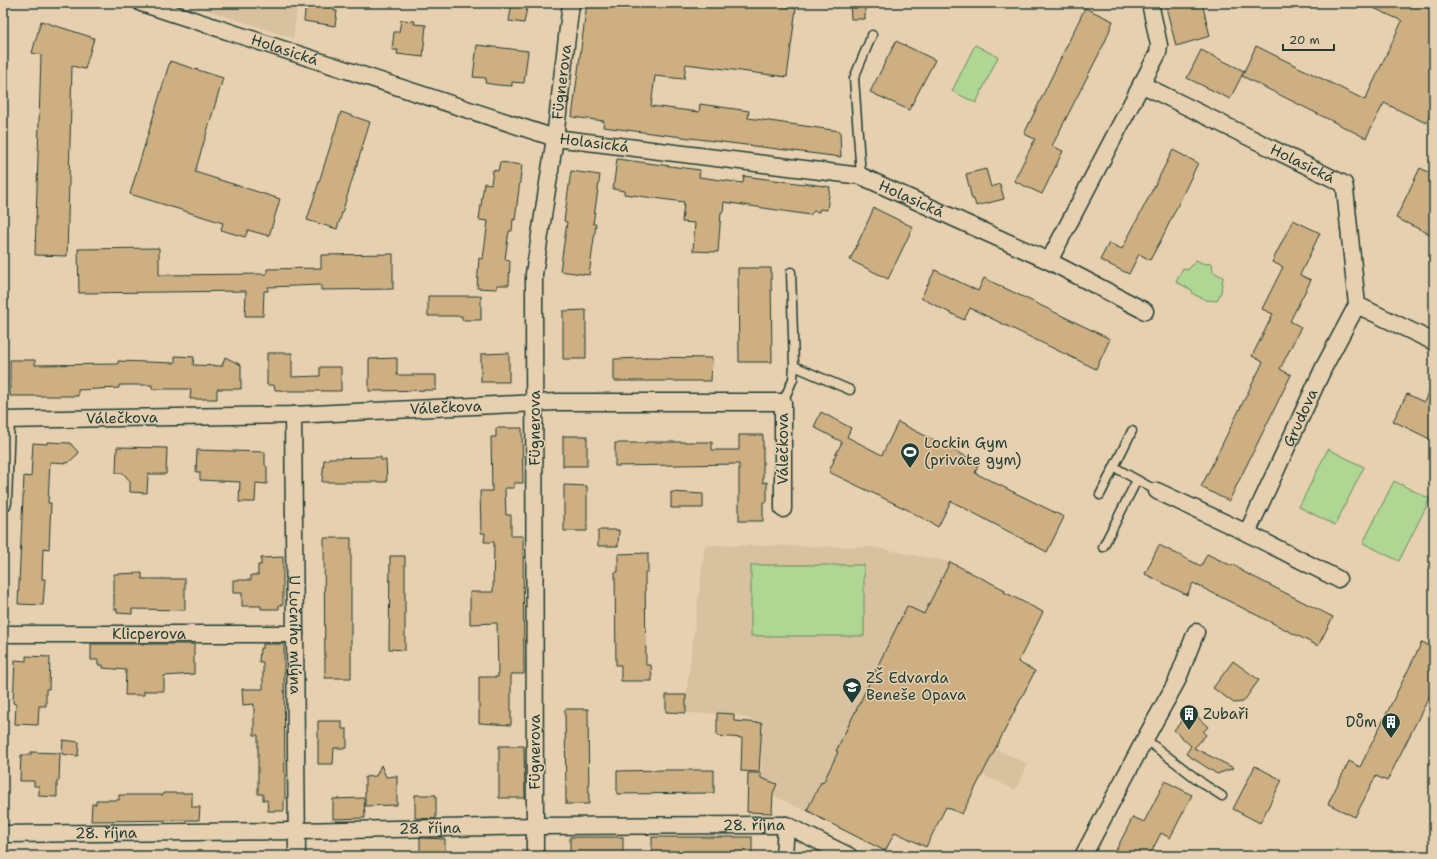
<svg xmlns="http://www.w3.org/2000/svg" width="1437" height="859" font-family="'Shantell Sans',sans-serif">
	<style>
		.built { fill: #d8c19e }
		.green { fill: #afd692; stroke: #678a63 }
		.building { fill: #ceaf82; stroke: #1f3d34 }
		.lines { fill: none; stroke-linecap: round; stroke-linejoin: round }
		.lane-casing { stroke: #1f3d34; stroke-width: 11 }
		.street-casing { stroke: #1f3d34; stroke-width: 19 }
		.lane { stroke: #e7d0b0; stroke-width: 8 }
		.street { stroke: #e7d0b0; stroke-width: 16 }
		.labels { text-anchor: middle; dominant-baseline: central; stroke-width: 3; stroke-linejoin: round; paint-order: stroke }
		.street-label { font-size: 15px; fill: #1f3d34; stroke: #e7d0b0 }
		.poi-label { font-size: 15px; fill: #1f3d34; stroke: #e7d0b0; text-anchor: start }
	</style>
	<rect width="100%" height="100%" fill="#e7d0b0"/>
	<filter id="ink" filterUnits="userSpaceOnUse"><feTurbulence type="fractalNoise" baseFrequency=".025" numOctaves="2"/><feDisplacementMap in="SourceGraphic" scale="8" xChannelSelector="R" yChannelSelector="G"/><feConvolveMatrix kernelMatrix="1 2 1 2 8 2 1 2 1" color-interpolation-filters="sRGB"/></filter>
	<g filter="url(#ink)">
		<!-- built -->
		<g class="built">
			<polygon points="185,3 298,3 293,38"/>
			<polygon points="705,545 872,547 950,562 1043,612 1018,662 1035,671 996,749 1028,764 1015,790 983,775 962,814 946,807 926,847 896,832 885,851 761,789 762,723 734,714 686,713 686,695"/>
		</g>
		<!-- green -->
		<g class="green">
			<polygon points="975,45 998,57 976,103 952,91"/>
			<polygon points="1196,260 1205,264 1212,263 1213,272 1223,277 1221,292 1217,301 1206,300 1193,294 1192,290 1176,282 1183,268 1188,270"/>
			<polygon points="1328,449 1364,467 1335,525 1299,507"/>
			<polygon points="1394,481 1430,499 1399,561 1363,543"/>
			<rect x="751" y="565" width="113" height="71"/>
		</g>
		<!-- building -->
		<g class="building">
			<polygon points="306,3 335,3 334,11 337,11 335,26 304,21"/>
			<polygon points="512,3 528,3 524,23 509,21"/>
			<polygon points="587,3 765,3 796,8 787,77 686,64 684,79 655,76 651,106 699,112 700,104 749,111 748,118 840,131 841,157 603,127 604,121 572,117"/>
			<polygon points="850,3 865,3 865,19 851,19"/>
			<polygon points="1165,3 1202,3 1210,36 1176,46"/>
			<polygon points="1363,3 1418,3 1434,11 1434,105 1426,123 1384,103 1366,138 1242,76 1256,46 1365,100 1402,21"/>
			<polygon points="1085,8 1113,21 1105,42 1052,146 1063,151 1042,194 1014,181 1035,139 1024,134"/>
			<polygon points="401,20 415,21 414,24 426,25 423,57 397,54 398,50 392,50 394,32 399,32"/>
			<polygon points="41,21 94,38 85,69 72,66 67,256 35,255 41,55 32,53"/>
			<polygon points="896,41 935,60 909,110 870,92"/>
			<polygon points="477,45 528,51 524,83 512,82 512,86 498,85 485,83 486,78 473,77"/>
			<polygon points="1201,50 1244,71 1230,99 1187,78"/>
			<polygon points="170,61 223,78 195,172 280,199 269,236 248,230 245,237 221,230 223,223 130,194"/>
			<polygon points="341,112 370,122 337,229 307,220"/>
			<polygon points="1173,150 1198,163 1161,240 1150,260 1139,254 1129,274 1100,260 1109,243 1122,249"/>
			<polygon points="617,159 700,170 699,177 743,183 744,176 804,184 804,183 830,187 827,210 820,209 819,212 814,211 810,215 724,202 723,212 721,212 718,252 693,251 695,223 682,222 684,202 624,194 624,191 613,189"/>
			<polygon points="500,162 522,165 515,220 513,219 512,231 509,231 505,259 510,260 509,285 497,285 497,289 477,288 479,258 483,259 488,221 479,220 484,183 491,184 493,170 498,171"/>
			<polygon points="1420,168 1434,175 1434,236 1396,218"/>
			<polygon points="986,169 991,187 1000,184 1004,199 976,206 974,199 972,199 966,174"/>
			<polygon points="571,171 600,175 593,224 596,224 589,275 560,271 567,222 564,221"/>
			<polygon points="874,208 913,227 888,279 850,260"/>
			<polygon points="1293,220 1320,233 1300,275 1311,280 1290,321 1301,327 1280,369 1291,375 1229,501 1201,487 1263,362 1252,356 1273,314 1262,309 1283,267 1272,262"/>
			<polygon points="159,248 159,275 267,274 267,269 321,268 321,255 393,254 393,289 321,290 321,285 268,287 268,291 264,291 263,316 245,316 246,291 79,293 78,249"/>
			<polygon points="738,268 771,268 772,362 739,362"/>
			<polygon points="935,270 978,291 984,278 1110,339 1096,369 970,308 964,320 921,298"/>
			<polygon points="428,296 481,296 481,320 462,320 462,316 428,316"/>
			<polygon points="586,310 586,359 563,359 563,311"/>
			<polygon points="267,353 292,353 292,377 320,376 320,367 341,367 341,391 281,391 281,390 275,390 274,385 267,385"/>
			<polygon points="509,353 509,382 481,382 481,354"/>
			<polygon points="175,356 194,357 193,365 222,366 225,357 241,365 241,389 217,389 217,399 190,399 191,389 152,389 152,385 119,385 119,388 78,390 78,396 10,396 10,360 35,360 35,365 118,364 118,361 175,363"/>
			<polygon points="646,357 712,358 711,381 614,381 614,359 646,358"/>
			<polygon points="397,358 397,375 436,375 436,390 369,391 369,359"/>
			<polygon points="1434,379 1434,441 1393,421 1407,394 1424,402"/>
			<polygon points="821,412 851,428 847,437 882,455 898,422 979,463 975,473 1064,517 1047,552 951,501 938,527 908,510 829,472 834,460 833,460 842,442 814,427"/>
			<polygon points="496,428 522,428 523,483 514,483 514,488 505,488 506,515 511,515 511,536 523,536 524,674 511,674 511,725 479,723 479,677 498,677 497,623 470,624 470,592 493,592 494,542 484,542 485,533 481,533 480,491 492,491 491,437 496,437"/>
			<polygon points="739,435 763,435 763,483 767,482 767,502 763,502 763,521 739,521 739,464 615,466 615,443 646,443 646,442 712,442 712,450 739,450"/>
			<rect x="563" y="436" width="24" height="30"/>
			<polygon points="47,442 70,443 79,453 68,463 50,462 48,503 51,503 49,549 43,548 42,579 45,579 43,605 18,604 24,476 31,477 33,443 47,444"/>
			<polygon points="117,447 167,448 166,474 148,474 147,493 130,492 130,481 123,473 116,473"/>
			<polygon points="197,450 265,452 265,465 267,467 267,484 256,483 255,502 239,502 240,482 200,480 200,472 196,472"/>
			<polygon points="381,457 381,460 386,460 387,482 322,482 324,460 328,460 329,458"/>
			<polygon points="564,485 587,486 587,531 564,531"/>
			<polygon points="671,492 703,494 703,508 671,508"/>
			<polygon points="598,530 619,530 618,546 598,546"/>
			<polygon points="324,538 351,538 351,678 325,678"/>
			<polygon points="1159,545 1201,566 1207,554 1232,566 1233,564 1242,571 1333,617 1318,646 1193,583 1187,595 1145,574"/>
			<polygon points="648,553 648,572 645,572 646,665 651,665 652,681 621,681 621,665 616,665 615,572 618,572 618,554"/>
			<polygon points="390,556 405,556 405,650 389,649"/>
			<polygon points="283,557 283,605 279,605 279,609 261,609 261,606 242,606 242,593 233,593 233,580 251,580 251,575 258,575 258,565 261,565 261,558"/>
			<polygon points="950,562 1005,590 1004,592 1043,612 1018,662 1035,671 962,814 946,807 926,847 895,832 885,851 822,819 807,810 821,782 823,783 838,752 836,751 907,606 924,614"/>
			<polygon points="142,573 142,579 185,579 185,610 132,609 132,614 117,613 117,609 114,609 114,574"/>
			<polygon points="1422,642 1434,648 1434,687 1387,781 1376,776 1355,817 1328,804 1349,761 1360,767"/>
			<polygon points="91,644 194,644 194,674 164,676 164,691 144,691 144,695 125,695 126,670 103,668 103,665 98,665 98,660 91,660"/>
			<polygon points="263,644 284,644 285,800 284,800 284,811 268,811 267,800 263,800 263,794 258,794 258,735 254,735 254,704 243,705 242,689 263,689 263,662 259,662 260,648 263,648"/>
			<polygon points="26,656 50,657 49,689 46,689 46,706 39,706 38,725 15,724 16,704 13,703 15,660 26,661"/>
			<polygon points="1233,661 1259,680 1243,702 1234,703 1213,688"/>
			<polygon points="666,695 686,695 686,713 666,712"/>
			<polygon points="565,709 588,709 589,804 566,804"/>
			<polygon points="1191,711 1208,727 1203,732 1206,735 1194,748 1234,768 1217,774 1186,754 1191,746 1174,730"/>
			<polygon points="717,713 734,714 734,721 762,723 759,772 741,771 742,738 717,736"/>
			<polygon points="318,721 342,721 342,729 347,729 347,748 334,748 333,764 318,764"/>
			<polygon points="63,740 79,742 78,756 62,754"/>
			<polygon points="499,746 524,746 525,798 499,798"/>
			<polygon points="31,752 60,753 59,781 57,781 57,797 39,796 39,786 34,786 34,781 20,781 21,755 31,755"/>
			<polygon points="381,765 386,777 397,776 397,805 365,806 365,777 376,776"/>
			<polygon points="1255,766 1282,780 1260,823 1233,809"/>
			<polygon points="666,770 714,770 714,793 617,794 617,771"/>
			<polygon points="748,773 761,773 761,778 777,784 773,793 772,813 747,812"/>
			<polygon points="1165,781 1192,795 1170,838 1161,833 1149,856 1113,856 1133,817 1144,822"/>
			<polygon points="163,793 192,793 192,807 200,807 199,820 91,821 92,804 96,804 96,800 119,800 119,795 163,795"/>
			<polygon points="415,795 436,795 436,819 415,818"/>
			<polygon points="364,798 365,818 333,819 333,799"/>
			<rect x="570" y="837" width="53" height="19"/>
			<rect x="652" y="837" width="100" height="19"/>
			<polygon points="420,838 445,839 445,856 420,856"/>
		</g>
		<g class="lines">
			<!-- lane casing -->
			<g class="lane-casing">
				<g id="lane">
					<polyline points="861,176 854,78 872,35"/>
					<polyline points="794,366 850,390"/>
					<polyline points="783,402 793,379 794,366 791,272"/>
					<polyline points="1132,431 1114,467 1157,491"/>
					<polyline points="1100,495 1114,467"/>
					<polyline points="1103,547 1137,480"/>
					<polyline points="1145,739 1202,783 1222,796"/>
				</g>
			</g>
			<!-- street casing -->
			<g class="street-casing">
				<g id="street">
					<path id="s1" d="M141 3 555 138 861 176 1049 261 1145 311"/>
					<path id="s2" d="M1141 84 1344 184 1345 189 1357 305 1434 342"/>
					<polyline points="1049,261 1158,53 1159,45 1150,3"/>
					<path id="s3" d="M293 415 297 856"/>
					<path id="s4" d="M3 420 293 415 557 402H783V509"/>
					<polyline points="1157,491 1247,533 1338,579"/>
					<polyline points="3,503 6,420"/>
					<path id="s5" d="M1247 533 1324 367 1357 305"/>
					<path id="s6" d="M3 634H295"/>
					<path id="s7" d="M3 834 297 831 535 826 786 825 849 856"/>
					<path id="s8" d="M535 856 534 274 555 138 571 3"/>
					<polyline points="784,856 786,825"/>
					<polyline points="1083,856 1145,739 1177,681 1196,632"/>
				</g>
			</g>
			<!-- lane -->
			<use href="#lane" class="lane"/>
			<!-- street -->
			<use href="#street" class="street"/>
		</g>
	</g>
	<!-- icons -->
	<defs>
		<g id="stadium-pin" transform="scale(1)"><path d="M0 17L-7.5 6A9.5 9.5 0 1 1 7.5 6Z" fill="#1f3d34" stroke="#e7d0b0"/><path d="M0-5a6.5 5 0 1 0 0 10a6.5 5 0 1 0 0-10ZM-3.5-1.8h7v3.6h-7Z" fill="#fff"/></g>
		<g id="school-pin" transform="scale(1)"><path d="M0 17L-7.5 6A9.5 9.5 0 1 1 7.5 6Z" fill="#1f3d34" stroke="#e7d0b0"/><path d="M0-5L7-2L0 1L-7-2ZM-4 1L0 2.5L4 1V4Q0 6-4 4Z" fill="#fff"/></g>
		<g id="building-pin" transform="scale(1)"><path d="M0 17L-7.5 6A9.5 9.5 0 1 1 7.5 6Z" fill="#1f3d34" stroke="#e7d0b0"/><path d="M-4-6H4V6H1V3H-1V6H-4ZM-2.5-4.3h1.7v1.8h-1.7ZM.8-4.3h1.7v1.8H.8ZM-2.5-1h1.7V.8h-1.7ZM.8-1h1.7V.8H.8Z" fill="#fff"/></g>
	</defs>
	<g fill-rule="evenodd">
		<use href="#stadium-pin" x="910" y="452"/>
		<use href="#school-pin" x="852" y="687"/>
		<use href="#building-pin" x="1189" y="714"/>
		<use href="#building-pin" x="1391" y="722"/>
	</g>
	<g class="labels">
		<!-- street labels -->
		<g class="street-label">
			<text stroke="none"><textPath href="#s1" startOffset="151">Holasická</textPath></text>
			<text stroke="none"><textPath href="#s8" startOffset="776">Fügnerova</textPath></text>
			<text stroke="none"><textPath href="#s1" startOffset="475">Holasická</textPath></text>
			<text stroke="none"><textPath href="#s2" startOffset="180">Holasická</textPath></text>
			<text stroke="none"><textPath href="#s1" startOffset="799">Holasická</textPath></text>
			<text stroke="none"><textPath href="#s4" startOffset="443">Válečkova</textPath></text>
			<text stroke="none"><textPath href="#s4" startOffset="119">Válečkova</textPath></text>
			<text stroke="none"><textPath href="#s5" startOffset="127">Grudova</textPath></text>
			<text transform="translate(535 428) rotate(-90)">Fügnerova</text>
			<text transform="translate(783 449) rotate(-90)">Válečkova</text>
			<text stroke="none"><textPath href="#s6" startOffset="146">Klicperova</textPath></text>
			<text stroke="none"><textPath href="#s3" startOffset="220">U Lučního mlýna</textPath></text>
			<text transform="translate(535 752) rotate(-90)">Fügnerova</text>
			<text stroke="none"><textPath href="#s7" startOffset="751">28. října</textPath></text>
			<text stroke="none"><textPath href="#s7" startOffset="427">28. října</textPath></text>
			<text stroke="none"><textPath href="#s7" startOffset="103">28. října</textPath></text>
		</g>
		<!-- poi labels -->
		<g class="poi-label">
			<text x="924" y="443">Lockin Gym<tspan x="924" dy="17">(private gym)</tspan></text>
			<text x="866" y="678">ZŠ Edvarda<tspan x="866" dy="17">Beneše Opava</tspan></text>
			<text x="1203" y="714">Zubaři</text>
			<text x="1377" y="722" text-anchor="end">Dům</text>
		</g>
	</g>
	<!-- margin -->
	<rect width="1437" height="859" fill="none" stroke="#e7d0b0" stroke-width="16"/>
	<rect x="8" y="8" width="1421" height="843" fill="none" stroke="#1f3d34" stroke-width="1.5" filter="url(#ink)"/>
	<!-- scale -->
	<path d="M1283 44v6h51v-6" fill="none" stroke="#1f3d34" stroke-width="2"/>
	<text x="1289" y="44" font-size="12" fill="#1f3d34" stroke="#e7d0b0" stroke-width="3" paint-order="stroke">20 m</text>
</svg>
